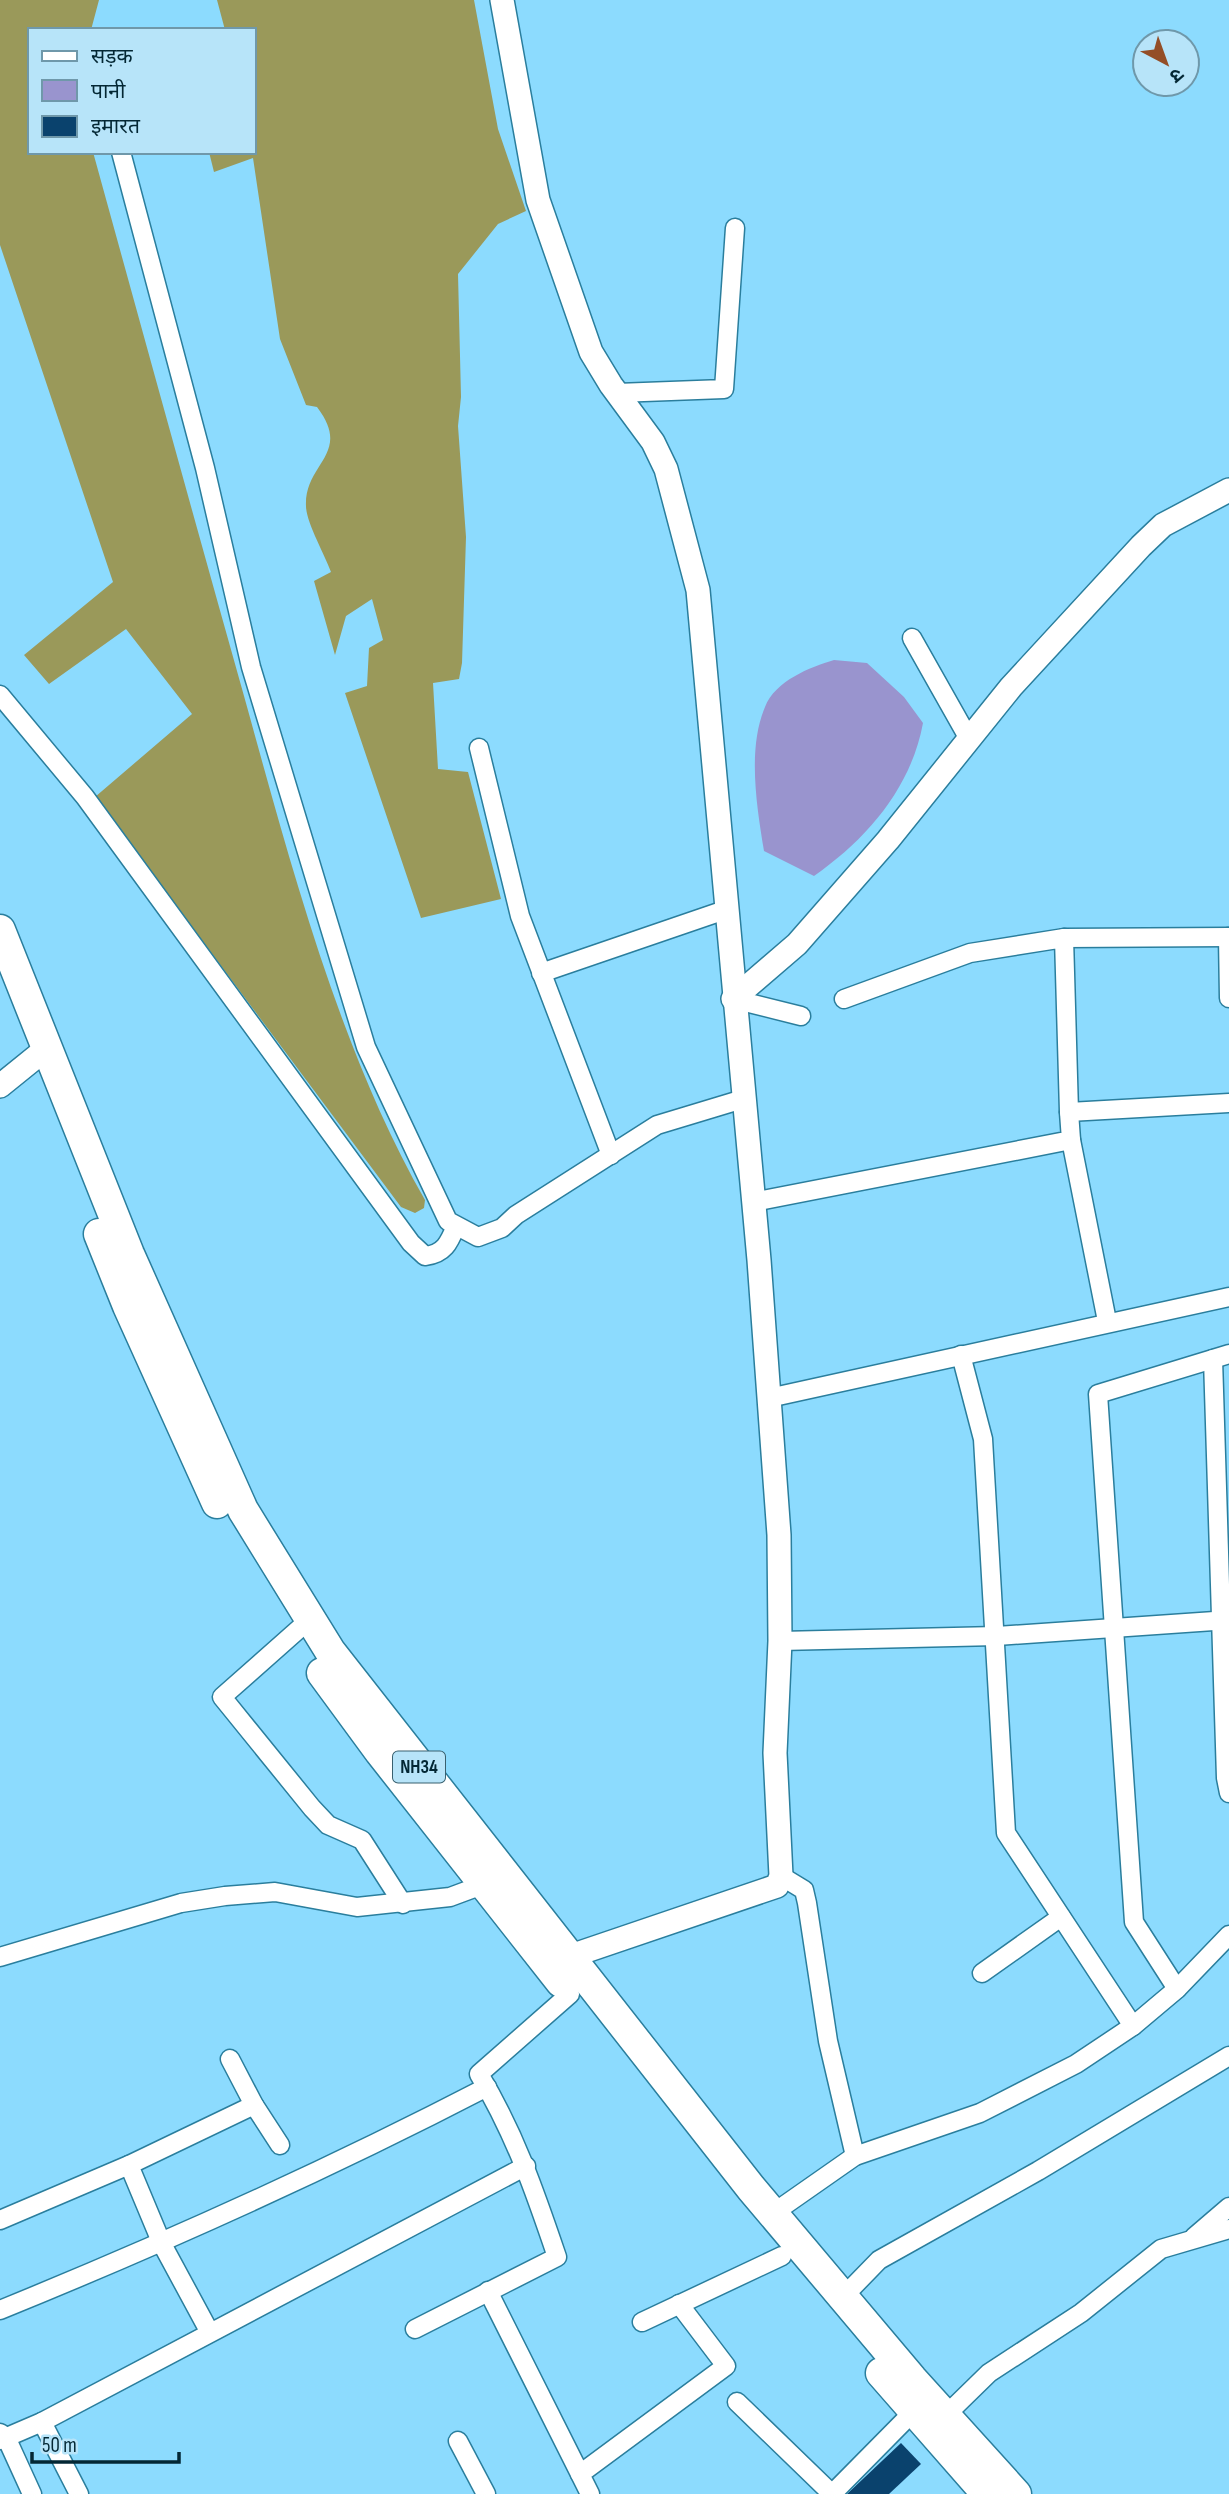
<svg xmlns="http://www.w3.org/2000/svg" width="1229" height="2494" font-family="'Sofia Sans Condensed','Noto Sans Devanagari',sans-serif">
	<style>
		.forest { fill: #9a995a }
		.water { fill: #9994ce }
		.building { fill: #0a426d }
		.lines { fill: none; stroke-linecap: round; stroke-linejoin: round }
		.minor-casing { stroke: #2a7e9d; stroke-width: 21 }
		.tertiary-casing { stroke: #2a7e9d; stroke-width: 26 }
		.trunk-casing { stroke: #2a7e9d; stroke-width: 33 }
		.minor { stroke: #fff; stroke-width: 18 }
		.tertiary { stroke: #fff; stroke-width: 23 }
		.trunk { stroke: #fff; stroke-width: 30 }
		.labels { text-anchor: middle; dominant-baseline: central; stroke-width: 7; stroke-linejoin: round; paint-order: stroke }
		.shield { fill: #b7e4f9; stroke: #39606f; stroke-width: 2 }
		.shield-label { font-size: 19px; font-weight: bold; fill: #032734 }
	</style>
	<rect width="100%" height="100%" fill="#8cdbfe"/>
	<!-- forest -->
	<g class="forest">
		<path d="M0 0H99L91 30H30V152H93C143 333 193 515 244 696 290 862 339 1050 425 1200L424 1208 415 1213 401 1207 95 797 192 714 126 629 49 684 24 655 113 582 0 245Z"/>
		<path d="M217 0H474L498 129 526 211 498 224 458 274 461 397 458 426 466 537 462 663 459 679 433 683 438 769 468 772 501 899 421 918 345 693 367 686 369 648 383 640 372 599 346 616 335 655 314 581 331 572C325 555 306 522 306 506 304 463 353 454 317 407L306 405 280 339 253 158 214 172 209 152H254V30H225Z"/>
	</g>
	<!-- water -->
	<path class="water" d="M834 660 867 663 904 697 923 723C911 788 867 839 814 876L764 851C757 808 747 749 765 707 775 681 810 667 834 660Z"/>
	<!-- building -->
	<polygon class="building" points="901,2443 921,2464 889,2494 847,2494"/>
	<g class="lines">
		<!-- minor casing -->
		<g class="minor-casing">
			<g id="minor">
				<polyline points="121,152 205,468 251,667 366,1047 448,1221 478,1237 502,1228 516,1215 657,1125 743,1099"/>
				<polyline points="617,393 724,389 735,228"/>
				<polyline points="912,638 969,739"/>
				<path d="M0 695 85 797 411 1243 425 1256C444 1254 449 1243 456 1226"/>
				<polyline points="479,748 520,916 611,1155"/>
				<polyline points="1228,937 1229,998"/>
				<polyline points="1064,938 1229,937"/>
				<polyline points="541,973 725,910"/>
				<polyline points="733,999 801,1016"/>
				<polyline points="844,999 970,953 1064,938 1069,1112"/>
				<polyline points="1071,1140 1107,1321"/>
				<polyline points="753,1202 1071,1140 1069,1112 1229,1103"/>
				<polyline points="961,1355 983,1439 1006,1833 1133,2026"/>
				<polyline points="1213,1359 1226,1778 1229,1793"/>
				<polyline points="769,1398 1229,1297"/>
				<polyline points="309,1620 222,1697 312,1808 328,1825 362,1840 403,1904"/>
				<polyline points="780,1641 997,1636 1229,1620"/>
				<polyline points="781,1876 804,1890 807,1903 828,2041 855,2156"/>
				<polyline points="0,1957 181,1903 225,1896 275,1892 357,1907 450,1897 485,1884"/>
				<polyline points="982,1973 1061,1917"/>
				<polyline points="1177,1989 1134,1922 1098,1394 1229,1354"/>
				<polyline points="230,2059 254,2105 280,2145"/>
				<polyline points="772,2214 855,2156 980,2113 1076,2064 1133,2026 1177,1989 1229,1935"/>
				<polyline points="0,2220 129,2165"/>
				<polyline points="1194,2237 1229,2207"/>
				<polyline points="488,2291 580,2474"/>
				<polyline points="843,2297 879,2260 1038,2171 1229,2056"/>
				<path d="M0 2310C167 2242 327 2170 487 2087"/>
				<polyline points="642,2322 782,2256"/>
				<path d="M415 2329 557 2257C535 2192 515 2134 479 2074L570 1994"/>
				<polyline points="209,2331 162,2244 129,2165 254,2105"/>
				<polyline points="737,2402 832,2494"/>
				<polyline points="946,2415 989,2373 1081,2313 1161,2249 1229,2229"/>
				<polyline points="42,2422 526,2166"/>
				<polyline points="0,2433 6,2437 32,2494"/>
				<polyline points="0,2440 42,2422 79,2494"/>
				<polyline points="458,2441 486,2494"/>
				<polyline points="590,2494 580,2474 726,2366 679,2304"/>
				<polyline points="832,2494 914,2411"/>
			</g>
		</g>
		<!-- tertiary casing -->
		<g class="tertiary-casing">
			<g id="tertiary">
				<polyline points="502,0 538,200 591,352 611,385 653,442 666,469 698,590 759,1260 779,1535 780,1641 775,1753 781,1876 777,1886 568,1957"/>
				<polyline points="733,999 797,944 888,840 1011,687 1141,546 1163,525 1229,490"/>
				<polyline points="0,1086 47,1048"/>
			</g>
		</g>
		<!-- trunk casing -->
		<g class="trunk-casing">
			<g id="trunk">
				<polyline points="0,930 129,1254 243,1510 330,1651 751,2188 912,2379 1016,2494"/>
				<polyline points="99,1234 128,1306 217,1503"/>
				<polyline points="322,1673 380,1752 561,1982"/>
				<polyline points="881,2373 987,2494"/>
			</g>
		</g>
		<!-- minor -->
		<use href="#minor" class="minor"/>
		<!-- tertiary -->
		<use href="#tertiary" class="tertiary"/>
		<!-- trunk -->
		<use href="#trunk" class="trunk"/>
	</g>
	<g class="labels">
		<!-- shield labels -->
		<rect class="shield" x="393" y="1751.5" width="52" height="31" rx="5"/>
		<g class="shield-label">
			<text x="419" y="1767">NH34</text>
		</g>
	</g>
	<!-- legend -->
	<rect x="28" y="28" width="228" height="126" fill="#b7e4f9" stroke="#6f98aa" stroke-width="2"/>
	<rect x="42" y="51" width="35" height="10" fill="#ffffff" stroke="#6f98aa" stroke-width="2"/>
	<text x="91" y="63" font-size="21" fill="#032734">सड़क</text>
	<rect x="42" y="80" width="35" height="21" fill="#9994ce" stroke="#6f98aa" stroke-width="2"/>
	<text x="91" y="98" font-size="21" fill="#032734">पानी</text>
	<rect x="42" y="116" width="35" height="21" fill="#0a426d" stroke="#6f98aa" stroke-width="2"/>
	<text x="91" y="133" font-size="21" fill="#032734">इमारत</text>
	<!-- north arrow -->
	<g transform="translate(1166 63) rotate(139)"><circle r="33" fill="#b7e4f9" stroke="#6f98aa" stroke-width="2"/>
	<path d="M0-5L12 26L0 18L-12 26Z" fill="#944e27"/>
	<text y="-10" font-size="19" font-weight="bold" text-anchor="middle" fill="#032734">उ</text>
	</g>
	<!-- scale -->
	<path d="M32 2452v10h147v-10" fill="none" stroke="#032734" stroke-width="3.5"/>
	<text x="42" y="2452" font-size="21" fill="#032734" stroke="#b7e4f9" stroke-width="5" paint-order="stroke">50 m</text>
</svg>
